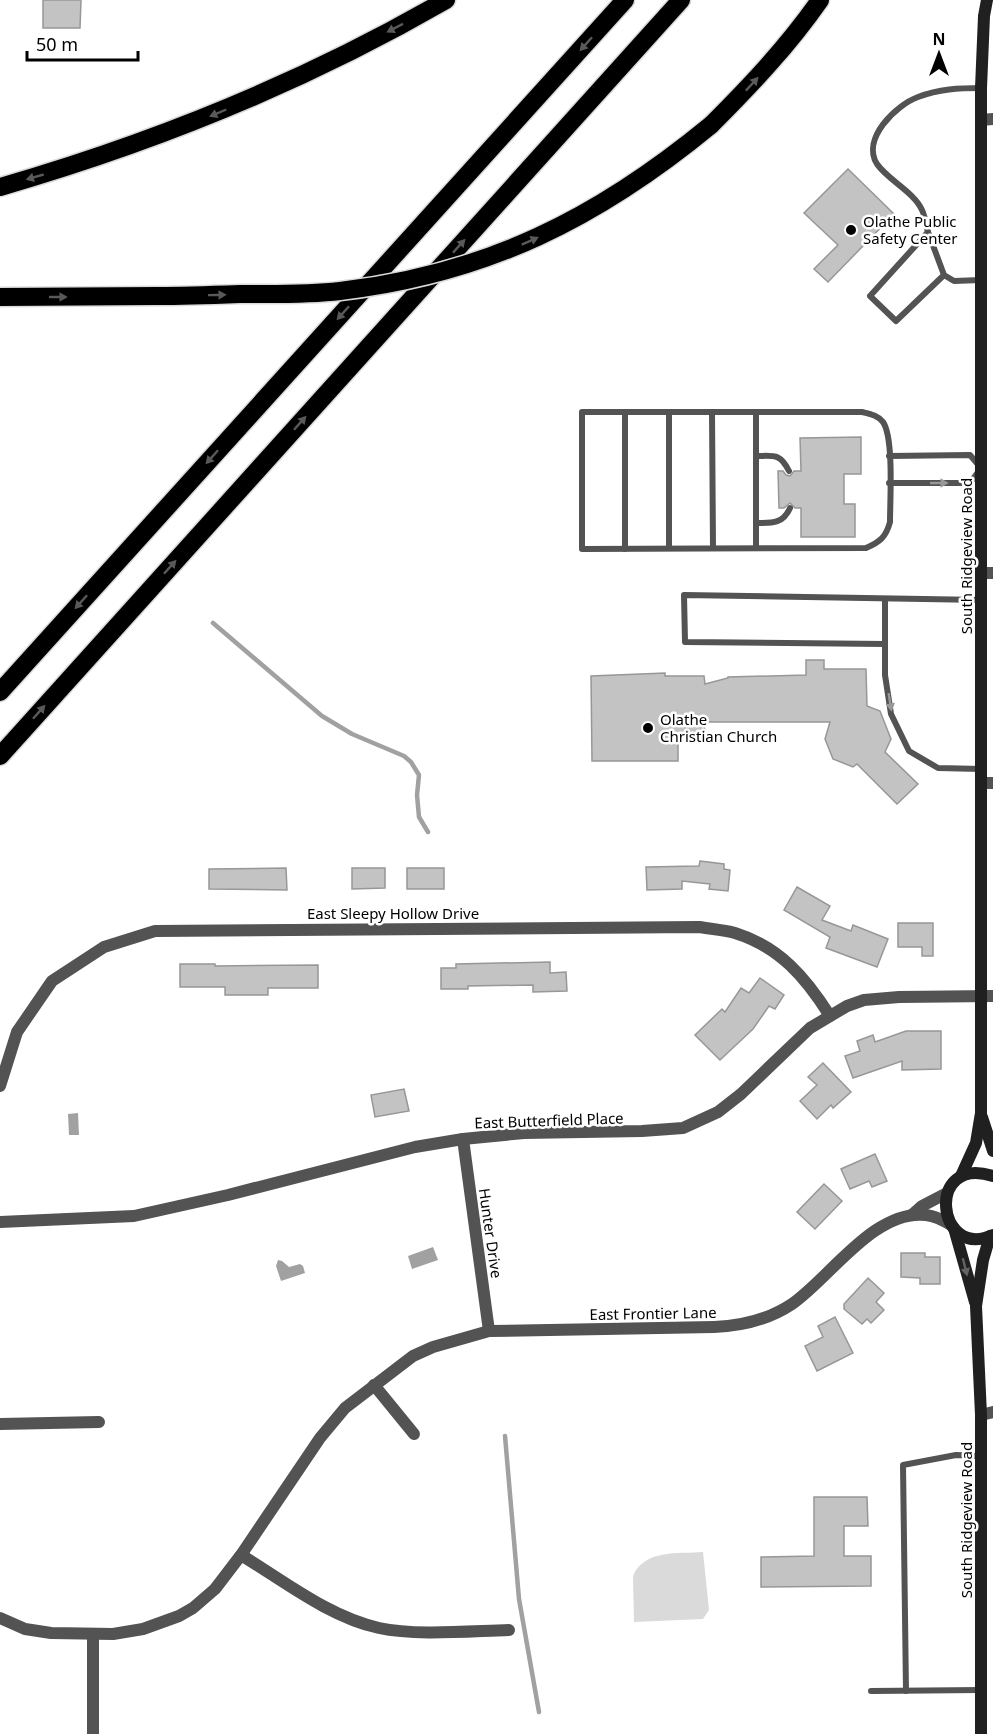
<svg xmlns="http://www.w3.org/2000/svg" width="993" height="1734" font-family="'Noto Sans',sans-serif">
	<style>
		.green { fill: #dadada }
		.water { fill: #a1a1a1 }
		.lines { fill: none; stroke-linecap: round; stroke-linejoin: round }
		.stream { stroke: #a1a1a1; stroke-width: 4.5 }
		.building { fill: #c3c3c3; stroke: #979797; stroke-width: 1.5 }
		.motorway-casing { stroke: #dbdbdb; stroke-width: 21 }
		.service { stroke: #535353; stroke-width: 6 }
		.minor { stroke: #535353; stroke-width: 12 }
		.secondary { stroke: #202020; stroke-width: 12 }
		.motorway { stroke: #000; stroke-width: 18 }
		.motorway-bridge-casing { stroke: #dbdbdb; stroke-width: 21; stroke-linecap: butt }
		.motorway-bridge { stroke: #000; stroke-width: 18 }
		.oneway { fill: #595959 }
		.oneway2 { fill: #989898 }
		.oneway3 { fill: #636363 }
		.poi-dot { fill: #000; stroke: #fff; stroke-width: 2 }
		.labels { text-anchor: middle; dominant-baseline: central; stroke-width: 5; stroke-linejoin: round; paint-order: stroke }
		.poi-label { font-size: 15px; fill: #000; stroke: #fff; text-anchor: start }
		.street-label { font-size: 15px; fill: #000; stroke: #fff }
	</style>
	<rect width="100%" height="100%" fill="#fff"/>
	<!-- green -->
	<path class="green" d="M703 1552 709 1610 703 1619 634 1622 633 1576C644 1549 679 1554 703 1552Z"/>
	<!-- water -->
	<g class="water">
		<polygon points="78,1113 79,1135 69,1135 68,1114"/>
		<polygon points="433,1247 438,1260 412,1269 408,1256"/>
		<polygon points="278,1260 282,1261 289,1267 300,1264 303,1266 305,1273 281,1281 276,1266"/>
	</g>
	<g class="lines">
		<!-- stream -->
		<g class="stream">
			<polyline points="213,623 322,716 352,734 404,756 411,762 419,775 417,795 419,817 428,832"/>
			<polyline points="505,1436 519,1599 539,1712"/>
		</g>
	</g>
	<!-- building -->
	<g class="building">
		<polygon points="43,0 81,0 80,28 43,28"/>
		<polygon points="848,169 894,214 828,282 814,269 838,245 804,213"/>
		<polygon points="861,437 861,474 844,474 844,504 855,504 855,537 801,537 801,508 795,508 790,503 784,508 779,508 778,471 783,471 786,475 790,476 794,471 801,471 800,438"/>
		<polygon points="806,660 824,660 824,669 866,669 867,706 880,711 891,739 885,752 918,784 897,804 857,764 853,767 833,759 825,739 830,722 704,722 705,734 678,734 678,761 592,761 591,676 665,673 665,676 704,676 705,684 728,678 728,677 806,675"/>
		<polygon points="700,861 724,864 724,869 730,870 728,891 709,889 710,884 682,881 682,889 647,890 646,867 699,866"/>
		<polygon points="286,868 287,890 209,889 209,869"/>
		<polygon points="352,868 385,868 385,888 352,889"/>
		<rect x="407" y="868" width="37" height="21"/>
		<polygon points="797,887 830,906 822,920 851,931 853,925 888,939 877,967 826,948 830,937 784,910"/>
		<polygon points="898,923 933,923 933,956 922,956 922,947 898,947"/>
		<polygon points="550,962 550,973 566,972 567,991 533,992 533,985 468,986 468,989 441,989 441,968 456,968 456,964"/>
		<polygon points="180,964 215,964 215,966 318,965 318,988 268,988 268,995 225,995 225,987 180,987"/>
		<polygon points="760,978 784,995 775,1009 769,1006 753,1029 720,1060 695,1035 722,1009 725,1012 741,988 749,993"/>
		<polygon points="906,1031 941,1031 941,1069 902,1070 902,1061 853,1078 845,1056 860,1051 857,1041 873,1035 875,1042"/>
		<polygon points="823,1063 851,1092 833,1108 831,1105 817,1119 800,1101 817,1085 808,1077"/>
		<polygon points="404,1089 409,1111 375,1117 371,1095"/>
		<polygon points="875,1154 887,1181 872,1187 869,1181 850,1189 841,1169"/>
		<polygon points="824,1184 842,1201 815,1229 797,1212"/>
		<polygon points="901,1253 925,1253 925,1257 940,1257 940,1284 920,1284 920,1278 901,1277"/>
		<polygon points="868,1278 884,1293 876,1302 884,1310 871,1323 867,1319 862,1324 844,1309 844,1304"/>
		<polygon points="835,1317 853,1353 817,1371 805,1346 823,1337 818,1326"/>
		<polygon points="814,1497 867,1497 868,1526 844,1526 844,1556 871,1556 871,1586 761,1587 761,1557 814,1556"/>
	</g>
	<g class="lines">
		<!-- motorway casing -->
		<g class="motorway-casing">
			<g id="motorway">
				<path d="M711 125C750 86 788 46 820 0"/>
				<path d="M0 187C156 142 306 81 446 0"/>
				<polyline points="0,297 158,296"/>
				<polyline points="0,692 625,0"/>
				<polyline points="0,756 681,0"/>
			</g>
		</g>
		<!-- service -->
		<g class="service">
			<path d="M928 232C926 225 925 216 922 210 914 192 888 180 877 164 861 139 896 105 918 97 939 89 959 88 981 88"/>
			<polyline points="944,275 928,232 870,296 896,321 944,275 954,281 981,280"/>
			<path d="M582 412H862C870 414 877 415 883 422 894 438 890 500 890 522 886 537 880 542 866 548L582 549Z"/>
			<polyline points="669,412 669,548"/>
			<polyline points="712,412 713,548"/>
			<polyline points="756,412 756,548"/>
			<path d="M756 456C774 456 780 453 789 471"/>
			<polyline points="889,456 970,455 981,468 970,483 889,483"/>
			<path d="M756 523C772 523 783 524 790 508"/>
			<polyline points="625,549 625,412"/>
			<polyline points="885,599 885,675 891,714 909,751 938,768 981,769"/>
			<polyline points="885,644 685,642 684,595 982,600"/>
			<polyline points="871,1691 981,1690"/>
			<polyline points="906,1691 903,1465 956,1455 981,1456"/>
		</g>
		<!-- minor -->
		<g class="minor">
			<polyline points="981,120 993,119"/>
			<polyline points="981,573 993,573"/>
			<polyline points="981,783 993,783"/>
			<path d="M0 1086 17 1032 52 981 104 947 155 931 699 927C711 929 724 930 735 933 780 947 806 978 830 1016"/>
			<polyline points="463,1139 489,1331"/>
			<polyline points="912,1215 922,1206 947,1193"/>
			<polyline points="0,1222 134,1216 228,1195 415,1147 463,1139 524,1133 642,1131 683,1128 718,1112 741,1094 810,1028 847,1006 864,1000 899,997 993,996"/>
			<polyline points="374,1385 414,1434"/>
			<polyline points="981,1415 993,1412"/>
			<polyline points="0,1424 99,1422"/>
			<path d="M241 1555C284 1581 329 1617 379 1628 416 1636 470 1631 509 1630"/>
			<path d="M0 1618 25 1629 51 1633 113 1634 143 1629 179 1616 193 1608 215 1589 241 1555 320 1438 345 1408 413 1356 433 1347 489 1331 714 1327C742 1326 768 1320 792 1304 830 1278 874 1209 926 1215 935 1216 943 1220 951 1225"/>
			<polyline points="93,1734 93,1634"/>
		</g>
		<!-- secondary -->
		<g class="secondary">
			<polyline points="982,1117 993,1151"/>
			<polyline points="961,1176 976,1143 981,1113 981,88 984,16 987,0"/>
			<path d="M993 1176C925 1154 936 1261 993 1235"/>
			<polyline points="954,1228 975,1302"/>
			<polyline points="981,1734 981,1415 976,1306 983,1260 990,1236"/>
		</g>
		<!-- motorway -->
		<use href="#motorway" class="motorway"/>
		<!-- motorway-bridge casing -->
		<g class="motorway-bridge-casing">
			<path id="motorway-bridge" d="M158 296C185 296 213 295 240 294 273 294 306 295 340 291 487 274 598 218 711 125"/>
		</g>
		<!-- motorway-bridge -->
		<use href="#motorway-bridge" class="motorway-bridge"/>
	</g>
	<!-- one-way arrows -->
	<defs><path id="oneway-solid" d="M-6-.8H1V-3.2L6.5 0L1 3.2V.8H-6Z" transform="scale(1.5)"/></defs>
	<g class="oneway">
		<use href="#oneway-solid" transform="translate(395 28) rotate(153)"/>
		<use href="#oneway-solid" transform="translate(586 44) rotate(132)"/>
		<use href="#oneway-solid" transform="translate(752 84) rotate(-47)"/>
		<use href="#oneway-solid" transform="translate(218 113) rotate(157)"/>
		<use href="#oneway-solid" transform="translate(35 177) rotate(164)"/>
		<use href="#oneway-solid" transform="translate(530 241) rotate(-24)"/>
		<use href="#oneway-solid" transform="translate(459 246) rotate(-48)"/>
		<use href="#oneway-solid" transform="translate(217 295) rotate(-1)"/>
		<use href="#oneway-solid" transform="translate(58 297)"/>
		<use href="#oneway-solid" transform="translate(343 313) rotate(132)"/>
		<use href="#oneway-solid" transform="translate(300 423) rotate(-48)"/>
		<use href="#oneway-solid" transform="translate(212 457) rotate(132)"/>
		<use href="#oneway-solid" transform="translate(170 567) rotate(-48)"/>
		<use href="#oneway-solid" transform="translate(81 602) rotate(132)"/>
		<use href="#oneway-solid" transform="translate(39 712) rotate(-48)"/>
	</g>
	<g class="oneway2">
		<use href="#oneway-solid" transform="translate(939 483)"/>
		<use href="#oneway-solid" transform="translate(890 702) rotate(81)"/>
	</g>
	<use class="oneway3" href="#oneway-solid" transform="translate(965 1267) rotate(76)"/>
	<!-- markers -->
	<g class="poi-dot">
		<circle cx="851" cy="230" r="6"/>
		<circle cx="648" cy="728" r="6"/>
	</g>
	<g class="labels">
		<!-- poi labels -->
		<g class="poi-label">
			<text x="863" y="221">Olathe Public<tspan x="863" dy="17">Safety Center</tspan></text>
			<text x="660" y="719">Olathe<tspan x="660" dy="17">Christian Church</tspan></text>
		</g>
		<!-- street labels -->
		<g class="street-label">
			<text transform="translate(966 556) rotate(-90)">South Ridgeview Road</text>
			<text x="393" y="913">East Sleepy Hollow Drive</text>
			<text transform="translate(549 1120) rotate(-2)">East Butterfield Place</text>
			<text transform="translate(491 1233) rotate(82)">Hunter Drive</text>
			<text transform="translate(653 1313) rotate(-1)">East Frontier Lane</text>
			<text transform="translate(966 1520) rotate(-90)">South Ridgeview Road</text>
		</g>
	</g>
	<!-- north arrow -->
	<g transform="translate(939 54)" stroke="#ffffff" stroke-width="4.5" paint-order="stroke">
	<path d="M0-4.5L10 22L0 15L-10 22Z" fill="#000000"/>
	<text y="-9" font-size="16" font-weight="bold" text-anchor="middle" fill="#000000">N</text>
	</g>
	<!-- scale -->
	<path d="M27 51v9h111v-9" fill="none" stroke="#000000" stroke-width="3"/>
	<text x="36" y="51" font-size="18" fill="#000000" stroke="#ffffff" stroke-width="4.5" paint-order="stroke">50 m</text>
</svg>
